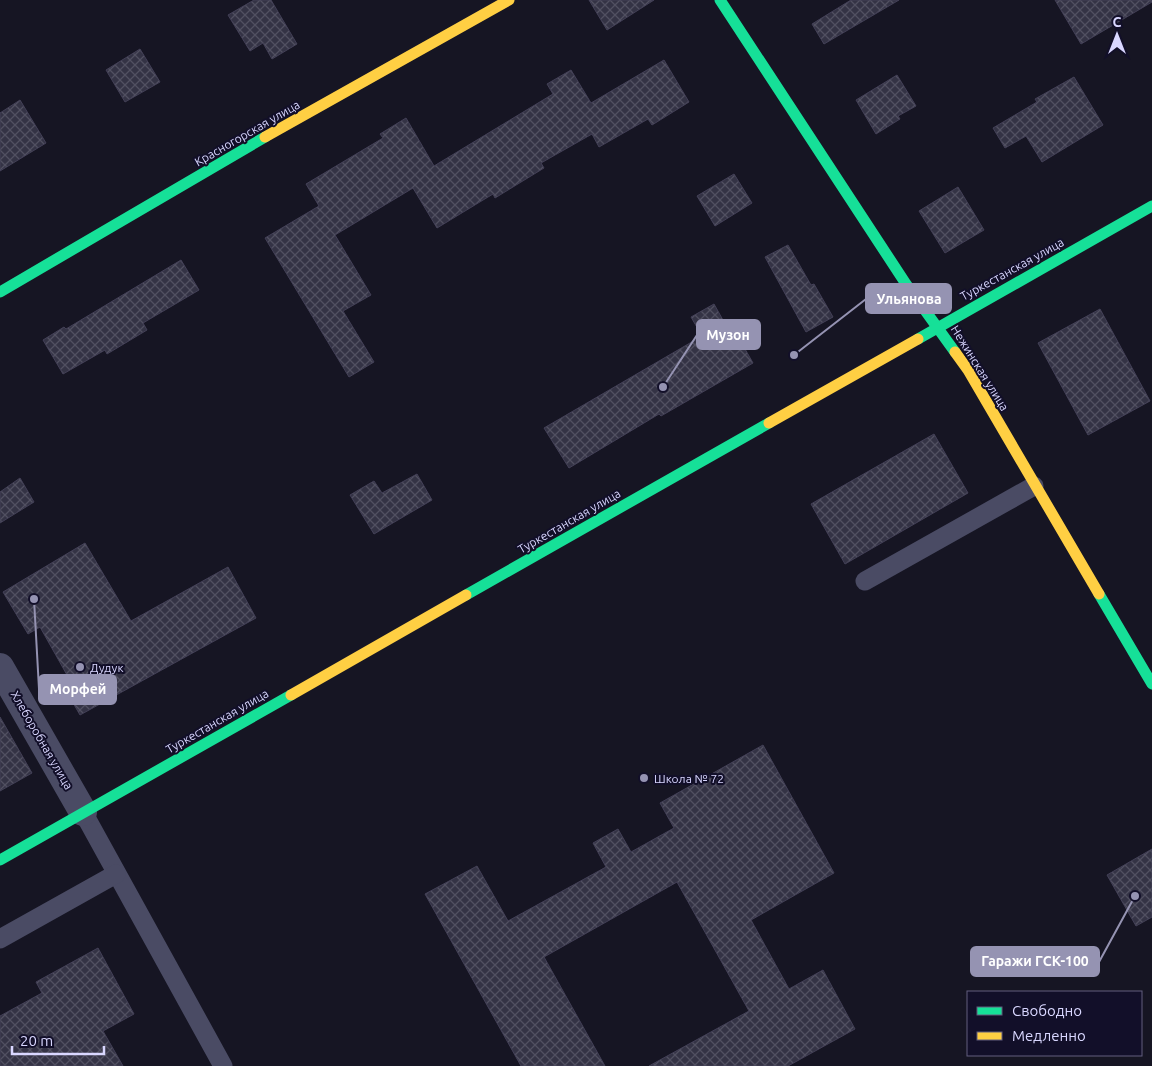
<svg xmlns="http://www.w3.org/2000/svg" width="1152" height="1066" font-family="Ubuntu,sans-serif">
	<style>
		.building { fill: url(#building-cross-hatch); stroke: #434057 }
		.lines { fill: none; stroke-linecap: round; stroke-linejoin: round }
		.lane { stroke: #4a4b64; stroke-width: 19 }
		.street { stroke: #4a4b64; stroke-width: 28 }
		.fast { stroke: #16e098; stroke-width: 11 }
		.slow { stroke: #ffcf43; stroke-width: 11 }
		.poi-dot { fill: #9593b2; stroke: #120f29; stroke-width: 2 }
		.labels { text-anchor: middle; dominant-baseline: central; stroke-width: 4; stroke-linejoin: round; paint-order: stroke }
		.street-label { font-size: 12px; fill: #d9d7ff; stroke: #120f29 }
		.poi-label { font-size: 12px; fill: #d9d7ff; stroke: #120f29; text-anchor: start }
		.leader { fill: none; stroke: #9593b2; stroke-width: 2 }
		.callout-dot { fill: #9593b2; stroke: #120f29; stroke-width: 2 }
		.callout { fill: #9593b2; stroke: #9593b2; stroke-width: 2 }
		.callout-label { font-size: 14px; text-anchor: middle; font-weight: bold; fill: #fff }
	</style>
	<defs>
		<pattern id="building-cross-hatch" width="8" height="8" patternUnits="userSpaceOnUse" patternTransform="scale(1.25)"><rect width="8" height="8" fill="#343345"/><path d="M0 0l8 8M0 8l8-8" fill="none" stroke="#515061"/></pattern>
	</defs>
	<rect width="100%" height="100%" fill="#161523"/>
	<!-- building -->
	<g class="building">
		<polygon points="254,0 271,0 297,44 272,59 263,43 250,51 228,15"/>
		<polygon points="589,0 654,0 607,30"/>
		<polygon points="851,0 899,0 824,44 812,24"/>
		<polygon points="1055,0 1152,0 1152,2 1081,44"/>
		<polygon points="140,49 160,82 125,102 106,70"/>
		<polygon points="664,60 689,102 652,125 648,119 599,147 592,134 541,163 544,168 495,198 493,194 437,228 413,188 335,235 371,295 343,311 374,362 349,377 265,238 319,206 306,184 383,138 380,134 406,118 434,166 553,94 547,84 571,70 591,103"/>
		<polygon points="897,75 916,106 898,116 900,119 876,134 856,100"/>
		<polygon points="1074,77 1103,125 1042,162 1026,136 1005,148 993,128 1037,102 1035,99"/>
		<polygon points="20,100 46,143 0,171 0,113"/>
		<polygon points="734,174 752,203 715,226 697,196"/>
		<polygon points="958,187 984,230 945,253 919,211"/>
		<polygon points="788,245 811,285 814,284 833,317 806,332 765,257"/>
		<polygon points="181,260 199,290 143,323 147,330 107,354 105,350 63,374 43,340 64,327 66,329"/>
		<polygon points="714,304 733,338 737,335 753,363 661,416 659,414 569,468 544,428 702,336 691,317"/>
		<polygon points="1100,309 1150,401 1088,435 1038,343"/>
		<polygon points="934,434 968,493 845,564 811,504"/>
		<polygon points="417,474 432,500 374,534 350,495 374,481 382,493"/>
		<polygon points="20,478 34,502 0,523 0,492"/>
		<polygon points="85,543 131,621 228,567 256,618 80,715 60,680 67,675 40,627 28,634 3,592"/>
		<polygon points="0,717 32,773 0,791"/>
		<polygon points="763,745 834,873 751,920 789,989 823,970 855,1029 788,1066 649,1066 749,1011 677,882 544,957 605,1066 521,1066 425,894 477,866 508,921 606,867 593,843 618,829 631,852 674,828 660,803"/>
		<polygon points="1152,849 1152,917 1136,926 1107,875"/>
		<polygon points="98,948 134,1014 103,1031 123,1066 0,1066 0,1016 42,993 36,982"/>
	</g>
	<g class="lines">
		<!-- lane -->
		<g class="lane">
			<polyline points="865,581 1034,486"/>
			<polyline points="83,812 223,1066"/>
			<polyline points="0,939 116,874"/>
		</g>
		<!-- street -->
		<polyline class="street" points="0,667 83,812"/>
		<!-- fast -->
		<g class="fast">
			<polyline points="720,0 906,284 955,352"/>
			<polyline points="0,292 265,137"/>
			<polyline points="918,339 1152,206"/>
			<polyline points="1099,594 1152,684"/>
			<polyline points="466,595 769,423"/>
			<polyline points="0,860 291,695"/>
		</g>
		<!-- slow -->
		<g class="slow">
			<polyline points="265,137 509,0"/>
			<polyline points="955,352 968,370 1099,594"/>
			<polyline points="769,423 918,339"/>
			<polyline points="291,695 466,595"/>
		</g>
	</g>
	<!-- markers -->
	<g class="poi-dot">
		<circle cx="80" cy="667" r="5"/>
		<circle cx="644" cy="778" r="5"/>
	</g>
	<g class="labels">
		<!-- street labels -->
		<g class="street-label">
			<text transform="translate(247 133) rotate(-30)">Красногорская улица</text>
			<text transform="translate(1012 269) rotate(-29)">Туркестанская улица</text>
			<text transform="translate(980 368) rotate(58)">Нежинская улица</text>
			<text transform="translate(569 521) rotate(-30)">Туркестанская улица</text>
			<text transform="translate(217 721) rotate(-30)">Туркестанская улица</text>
			<text transform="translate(42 740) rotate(60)">Хлеборобная улица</text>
		</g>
		<!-- poi labels -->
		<g class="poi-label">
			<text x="90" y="667">Дудук</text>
			<text x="654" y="778">Школа № 72</text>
		</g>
	</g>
	<!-- callouts -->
	<path class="leader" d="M794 355L866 299M663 387L697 335M34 599L39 689M1135 896L1099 962"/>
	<g class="callout-dot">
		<circle cx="794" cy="355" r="5"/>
		<circle cx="663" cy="387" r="5"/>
		<circle cx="34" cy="599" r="5"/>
		<circle cx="1135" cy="896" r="5"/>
	</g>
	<g class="callout">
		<rect x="866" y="284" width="85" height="29" rx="5"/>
		<rect x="697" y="320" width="63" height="29" rx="5"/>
		<rect x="39" y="675" width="77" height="29" rx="5"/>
		<rect x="971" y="947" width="128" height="29" rx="5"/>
	</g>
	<g class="callout-label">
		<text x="909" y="304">Ульянова</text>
		<text x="728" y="340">Музон</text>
		<text x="78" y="694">Морфей</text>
		<text x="1035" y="966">Гаражи ГСК-100</text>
	</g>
	<!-- legend -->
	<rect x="967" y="991" width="175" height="65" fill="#120f29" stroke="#625f7f"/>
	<rect x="977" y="1007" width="25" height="8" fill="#16e098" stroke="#625f7f"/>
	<text x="1012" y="1016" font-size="15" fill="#d9d7ff">Свободно</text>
	<rect x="977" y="1032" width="25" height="8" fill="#ffcf43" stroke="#625f7f"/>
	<text x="1012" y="1041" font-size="15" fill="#d9d7ff">Медленно</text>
	<!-- north arrow -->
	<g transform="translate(1117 35)" stroke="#120f29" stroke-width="4" paint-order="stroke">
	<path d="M0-4L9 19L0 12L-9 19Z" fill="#d9d7ff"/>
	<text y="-8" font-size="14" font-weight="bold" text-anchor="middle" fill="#d9d7ff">С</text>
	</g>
	<!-- scale -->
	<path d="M12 1046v8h92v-8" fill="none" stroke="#d9d7ff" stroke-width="2.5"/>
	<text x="20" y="1046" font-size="15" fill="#d9d7ff" stroke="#120f29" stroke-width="4" paint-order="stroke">20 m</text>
</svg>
